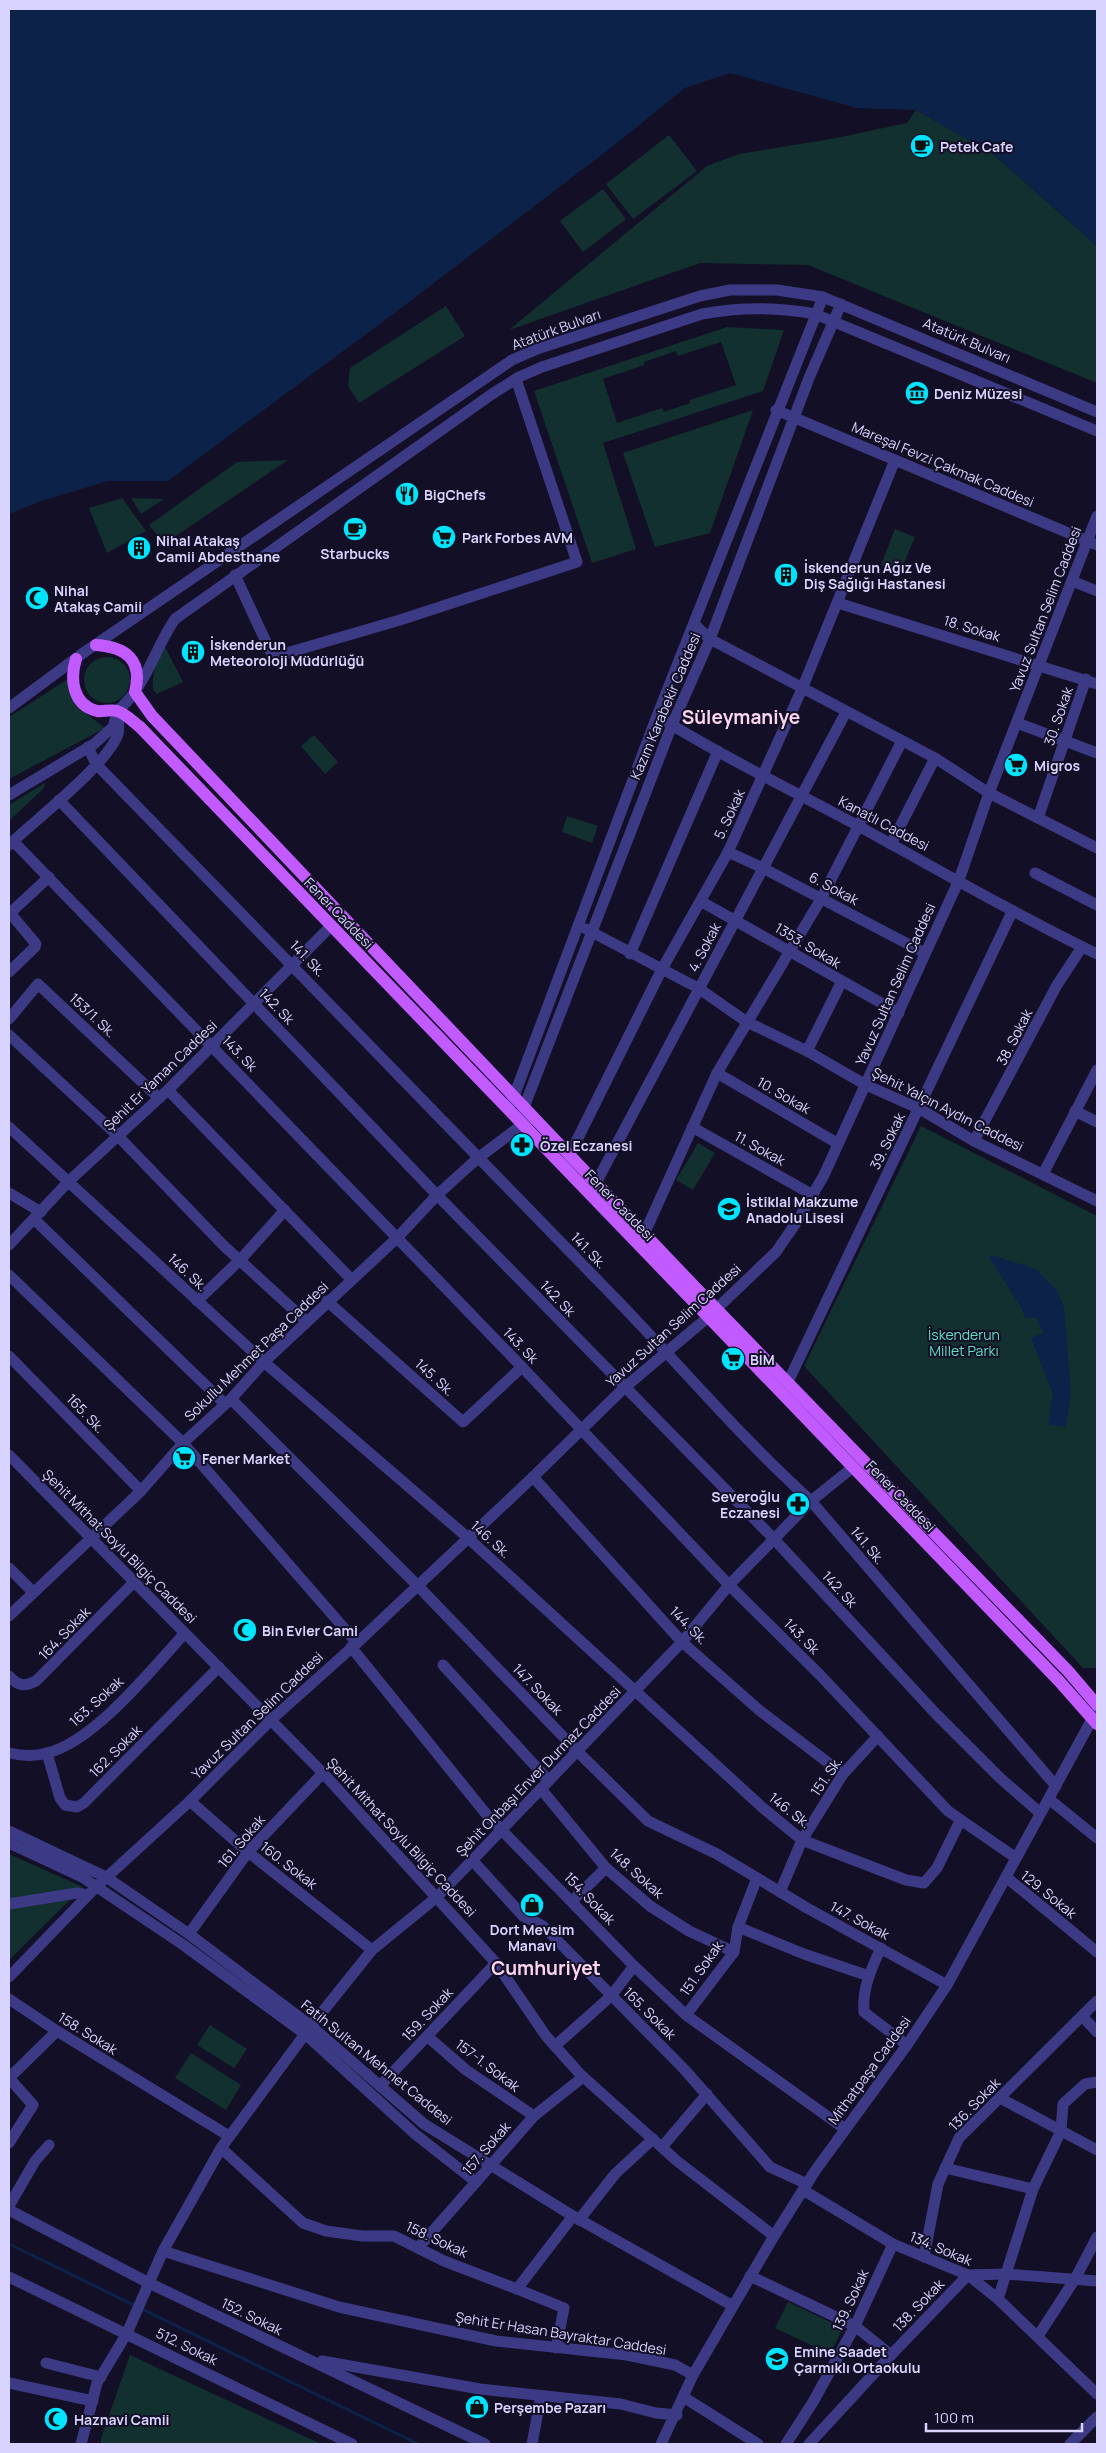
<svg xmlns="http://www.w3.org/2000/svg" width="1106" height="2453" font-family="Manrope,sans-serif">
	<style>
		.green { fill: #12302f; fill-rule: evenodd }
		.water { fill: #0c2248 }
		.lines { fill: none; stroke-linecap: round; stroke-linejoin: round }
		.stream { stroke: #0c2248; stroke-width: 3 }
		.minor { stroke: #3d3a85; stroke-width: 11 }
		.major { stroke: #c25bff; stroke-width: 12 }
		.labels { text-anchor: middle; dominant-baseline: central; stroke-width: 4; stroke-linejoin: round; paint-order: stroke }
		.poi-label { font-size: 14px; font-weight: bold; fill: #d9d4ff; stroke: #130f26; text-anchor: start }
		.street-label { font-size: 14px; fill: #d9d4ff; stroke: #130f26 }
		.park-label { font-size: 14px; fill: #5fe0c0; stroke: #130f26 }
		.district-label { font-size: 19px; font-weight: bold; fill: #ffd6f0; stroke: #130f26 }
	</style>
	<rect width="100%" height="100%" fill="#130f26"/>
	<!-- green -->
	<g class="green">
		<polygon points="916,110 993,154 1097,246 1097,383 808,265 700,263 509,330 707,166 739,154 831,139 907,123"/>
		<polygon points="669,135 697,171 633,219 606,184"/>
		<polygon points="603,189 626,219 583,252 560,221"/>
		<polygon points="446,306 465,336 359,403 348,386 350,368"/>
		<path d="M727 327 784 330 763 391 603 443 636 549 592 563 534 391ZM721 342 736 385 690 400V403L664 412 662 408 617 423 603 379 644 365V362L676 351 678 356Z"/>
		<polygon points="753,410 710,533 655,547 623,453"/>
		<polygon points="288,460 164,544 149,525 237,462"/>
		<polygon points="122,498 146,531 107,553 89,508"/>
		<polygon points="131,498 164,499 141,514"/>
		<polygon points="895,529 915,537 900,573 881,565"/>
		<path d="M165 647 183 682 157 694 153 690C152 674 155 661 165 647Z"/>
		<circle cx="107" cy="680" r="23"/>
		<polygon points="68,679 75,705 105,728 9,779 9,717"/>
		<polygon points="314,735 338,762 325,774 301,746"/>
		<polygon points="45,783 44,788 9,821 9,805"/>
		<polygon points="567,816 598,826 592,843 562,832"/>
		<polygon points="921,1126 1097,1216 1097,1668 1083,1668 804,1366"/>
		<polygon points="698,1143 715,1153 693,1190 676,1180"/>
		<polygon points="9,1854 83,1887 9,1960"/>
		<polygon points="210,2025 247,2049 234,2068 197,2045"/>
		<polygon points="191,2053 241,2085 226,2110 175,2078"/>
		<polygon points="788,2302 843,2328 830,2354 775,2328"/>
		<polygon points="130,2355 321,2444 101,2444 101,2438"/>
	</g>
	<!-- water -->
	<g class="water">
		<polygon points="9,9 1097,9 1097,246 993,154 916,110 857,108 730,73 685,88 617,143 396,312 168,481 108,481 41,501 9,514"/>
		<polygon points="991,1255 1036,1269 1057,1290 1064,1308 1071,1394 1066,1427 1048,1424 1053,1394 1031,1338 1043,1333 1037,1318 1025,1318 1021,1307 990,1259"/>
	</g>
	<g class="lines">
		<!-- stream -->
		<polyline class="stream" points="9,2244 418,2444"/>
		<!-- minor -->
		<g class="minor">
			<polyline points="776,410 1097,545"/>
			<polyline points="235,575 273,657 400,620 577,562 516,379"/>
			<polyline points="1072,581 1097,591"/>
			<polyline points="838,603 1097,684"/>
			<polyline points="694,624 710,639 935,758 989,793 1097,848"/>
			<polyline points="9,708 86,651 512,360 537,349 700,296 730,290 777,290 823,297 1097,412"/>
			<path d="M117 711C145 689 155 648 175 619L492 394 519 377 542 367 702 314C740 307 777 307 815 314L1097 431"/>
			<path d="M667 722C730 761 796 792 860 827 939 870 1016 915 1097 954"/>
			<polyline points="1017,723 1097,753"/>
			<path d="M88 747 96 764C270 941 440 1120 614 1297 680 1365 741 1438 811 1501L1056 1786"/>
			<polyline points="9,795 94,744 113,727 116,716"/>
			<polyline points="59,800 437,1195 774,1539 936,1714 999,1777 1039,1812"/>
			<polyline points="1038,818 1086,679"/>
			<polyline points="13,841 522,1367 729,1585 820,1675 948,1811 1016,1858"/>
			<polyline points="891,844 935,758"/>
			<path d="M9 845C34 821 108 764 118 734 120 727 118 717 117 711"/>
			<polyline points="728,852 763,868 925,953"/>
			<polyline points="1035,873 1097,905"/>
			<polyline points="702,902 899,1013"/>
			<polyline points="9,914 49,877"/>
			<polyline points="586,929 698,988 747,1022 807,1051 866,1085 920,1109 974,1141 1097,1201"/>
			<polyline points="630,954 718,751"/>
			<polyline points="9,972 35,947 36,944 10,913"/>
			<polyline points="9,1019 38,984 159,1098"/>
			<polyline points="9,1035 118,1136 224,1246 306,1321"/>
			<polyline points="807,1051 841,983"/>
			<polyline points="717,1073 837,1143"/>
			<polyline points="168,1090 351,1279"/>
			<polyline points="511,1104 657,716 823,297"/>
			<polyline points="1075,1111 1097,1122"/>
			<polyline points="521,1115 672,725 710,639 809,378 841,304"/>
			<polyline points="9,1127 264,1362 467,1537 763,1808 802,1840 906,1880 924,1883 937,1868 960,1821"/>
			<polyline points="692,1127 813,1195"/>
			<polyline points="974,1141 1057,985 1082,947"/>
			<polyline points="566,1162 662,969 728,852 802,689 895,460"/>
			<polyline points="1043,1174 1097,1070"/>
			<polyline points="594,1191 596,1183 846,712"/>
			<polyline points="9,1193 41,1212"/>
			<polyline points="35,1220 225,1404"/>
			<polyline points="641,1241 717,1073 821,899 902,741"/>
			<polyline points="9,1245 69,1181 168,1090 331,926"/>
			<polyline points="9,1275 183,1443 357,1643"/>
			<polyline points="197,1301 240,1260 285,1210"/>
			<polyline points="327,1301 463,1422 522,1367"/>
			<polyline points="9,1356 141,1491"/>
			<polyline points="788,1382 1012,912"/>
			<polyline points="231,1399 417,1585 577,1751 648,1821 717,1854 807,1908 947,1985"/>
			<polyline points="9,1455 323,1773 496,1963 546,2036 580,2074 677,2161 774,2236"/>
			<polyline points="533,1477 682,1642 759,1710 843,1774"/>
			<polyline points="9,1568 33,1592"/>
			<polyline points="9,1616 141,1491 183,1443 231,1399 264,1362 397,1238 437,1195 478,1158 530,1119"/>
			<polyline points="351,1647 487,1815 634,1966 686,2015 845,2129"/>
			<polyline points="443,1665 549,1781"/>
			<path d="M9 1676C18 1686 24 1687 36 1681L134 1582"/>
			<path d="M9 1753C22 1756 34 1757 47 1753 95 1741 151 1670 185 1633"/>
			<polyline points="47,1753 60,1798 65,1805 77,1807 84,1803 219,1667"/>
			<polyline points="541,1789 606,1868 650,1906 689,1931 734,1952"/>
			<polyline points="1049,1799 1097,1838"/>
			<polyline points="190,1801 248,1852 372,1950"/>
			<polyline points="9,1831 106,1877 189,1934 311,2026 424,2124 573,2216 733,2306"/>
			<polyline points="9,1843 82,1877 182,1944 305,2034 415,2134 476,2182"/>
			<polyline points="473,1861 523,1916 543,1926 684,2069 770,2167 807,2184"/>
			<polyline points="1006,1877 1097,1952"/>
			<polyline points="780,1892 802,1840 843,1774 878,1736"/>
			<polyline points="572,1901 606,1868"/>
			<polyline points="9,1904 77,1893 88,1895"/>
			<polyline points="738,1927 804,1954 869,1976"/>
			<polyline points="189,1934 248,1852 323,1773"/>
			<path d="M881 1948C871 1969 862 1989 864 2012L907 2045"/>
			<polyline points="9,1977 96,1887 190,1801 272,1719 357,1643 533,1477 624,1388 707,1318 776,1252 798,1220 824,1175 959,880 989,793 1097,516"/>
			<polyline points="9,1999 57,2031 229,2136"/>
			<polyline points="686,2015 734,1952 738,1927 757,1878"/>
			<polyline points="1082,2016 1097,2032"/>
			<polyline points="427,2036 466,2070 534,2116"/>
			<polyline points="555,2046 611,1996 634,1966"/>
			<polyline points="380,2086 496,1963"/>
			<polyline points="1000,2098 1097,2150"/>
			<polyline points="9,2143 33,2105 9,2078 57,2031"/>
			<polyline points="662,2147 707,2094"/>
			<polyline points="221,2148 303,2223 326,2231 362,2236 394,2236 444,2261 517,2289 573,2216"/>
			<polyline points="945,2168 1033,2189"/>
			<polyline points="803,2190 893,2244 968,2275 998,2299 1097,2394"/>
			<polyline points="9,2206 35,2161 49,2145"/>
			<polyline points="9,2210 149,2283 485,2444"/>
			<polyline points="579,2220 615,2174 653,2139"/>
			<polyline points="418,2248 534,2116 583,2077"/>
			<polyline points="163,2251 339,2307 496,2341 627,2355 675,2365 693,2375"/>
			<polyline points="924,2257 938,2184 959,2138 1097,2001"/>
			<polyline points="750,2276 855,2326 891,2355"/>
			<polyline points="9,2277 352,2444"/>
			<polyline points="517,2289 564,2308 556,2348"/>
			<polyline points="998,2299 1033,2189 1061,2131 1063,2104 1085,2084 1097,2082"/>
			<polyline points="1038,2336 1075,2279 1097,2237"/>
			<polyline points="322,2361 480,2389 621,2404 656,2413 677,2415"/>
			<polyline points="46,2363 101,2377"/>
			<polyline points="9,2383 93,2401"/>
			<polyline points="685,2398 758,2444"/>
			<polyline points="81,2444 97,2383 127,2333 163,2251 221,2148 311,2026 372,1950 437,1897 682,1642 729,1585 774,1539 811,1501 852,1468"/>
			<polyline points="532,2444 541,2396"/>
			<polyline points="661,2444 693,2375 774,2236 815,2171 907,2045 947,1985 1097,1710"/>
			<polyline points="786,2444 813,2402 855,2326 893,2244"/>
			<polyline points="809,2444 891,2355 968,2275 1005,2274 1097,2281"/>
			<polyline points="1070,2444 1097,2417"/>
		</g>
		<!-- major -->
		<g class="major">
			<path d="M96 645C126 647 143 660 135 692L152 716 694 1286 1068 1671 1097 1705"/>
			<path d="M76 659C70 678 72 705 97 711 103 712 111 709 117 711 125 713 133 722 140 727L1059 1681 1097 1724"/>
		</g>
	</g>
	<!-- icons -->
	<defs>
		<g id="cafe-disc" transform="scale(1.25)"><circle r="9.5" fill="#00e5ff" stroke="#130f26"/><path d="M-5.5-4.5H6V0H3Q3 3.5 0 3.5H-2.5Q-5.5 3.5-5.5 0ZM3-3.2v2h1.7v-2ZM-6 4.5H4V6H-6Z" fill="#111"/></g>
		<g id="museum-disc" transform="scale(1.25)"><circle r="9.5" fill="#00e5ff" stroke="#130f26"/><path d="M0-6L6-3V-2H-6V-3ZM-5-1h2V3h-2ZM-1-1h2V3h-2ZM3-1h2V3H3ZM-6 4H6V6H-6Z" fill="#111"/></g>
		<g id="restaurant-disc" transform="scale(1.25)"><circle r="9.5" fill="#00e5ff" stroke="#130f26"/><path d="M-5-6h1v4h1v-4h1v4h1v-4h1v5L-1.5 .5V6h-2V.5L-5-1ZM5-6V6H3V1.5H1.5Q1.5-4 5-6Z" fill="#111"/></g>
		<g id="supermarket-disc" transform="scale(1.25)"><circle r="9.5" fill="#00e5ff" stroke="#130f26"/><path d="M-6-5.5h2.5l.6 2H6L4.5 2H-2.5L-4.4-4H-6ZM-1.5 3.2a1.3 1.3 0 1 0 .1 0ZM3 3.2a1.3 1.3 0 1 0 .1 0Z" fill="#111"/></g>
		<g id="building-disc" transform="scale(1.25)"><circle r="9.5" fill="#00e5ff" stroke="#130f26"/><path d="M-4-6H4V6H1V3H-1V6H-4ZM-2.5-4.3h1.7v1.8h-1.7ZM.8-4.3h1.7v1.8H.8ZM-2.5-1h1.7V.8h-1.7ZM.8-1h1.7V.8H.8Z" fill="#111"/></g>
		<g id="mosque-disc" transform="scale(1.25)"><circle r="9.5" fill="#00e5ff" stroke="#130f26"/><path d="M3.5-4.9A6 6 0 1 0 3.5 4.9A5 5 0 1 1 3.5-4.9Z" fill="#111"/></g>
		<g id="pharmacy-disc" transform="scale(1.25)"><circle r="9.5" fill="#00e5ff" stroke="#130f26"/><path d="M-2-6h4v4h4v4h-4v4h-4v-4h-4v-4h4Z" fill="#111"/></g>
		<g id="school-disc" transform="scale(1.25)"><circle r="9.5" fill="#00e5ff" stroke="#130f26"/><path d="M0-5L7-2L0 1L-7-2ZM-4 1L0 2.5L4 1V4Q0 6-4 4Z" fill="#111"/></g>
		<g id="shop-disc" transform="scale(1.25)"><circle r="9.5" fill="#00e5ff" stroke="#130f26"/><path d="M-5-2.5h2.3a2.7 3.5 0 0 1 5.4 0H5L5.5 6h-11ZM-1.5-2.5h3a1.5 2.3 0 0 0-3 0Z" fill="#111"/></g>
	</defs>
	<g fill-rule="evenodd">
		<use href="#cafe-disc" x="922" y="146"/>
		<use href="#museum-disc" x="917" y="393"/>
		<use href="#restaurant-disc" x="407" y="494"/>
		<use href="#cafe-disc" x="355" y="529"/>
		<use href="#supermarket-disc" x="444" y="537"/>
		<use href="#building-disc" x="139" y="548"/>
		<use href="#building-disc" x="786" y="575"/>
		<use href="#mosque-disc" x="37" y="598"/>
		<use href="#building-disc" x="193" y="652"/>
		<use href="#supermarket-disc" x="1016" y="765"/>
		<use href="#pharmacy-disc" x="522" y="1145"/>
		<use href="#school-disc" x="729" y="1209"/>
		<use href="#supermarket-disc" x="733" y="1359"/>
		<use href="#supermarket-disc" x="184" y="1458"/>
		<use href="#pharmacy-disc" x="798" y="1504"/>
		<use href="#mosque-disc" x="245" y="1630"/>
		<use href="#shop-disc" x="532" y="1905"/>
		<use href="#school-disc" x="777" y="2359"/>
		<use href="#shop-disc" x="477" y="2407"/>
		<use href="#mosque-disc" x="56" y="2419"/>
	</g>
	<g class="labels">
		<!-- poi labels -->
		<g class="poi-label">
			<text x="940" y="146">Petek Cafe</text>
			<text x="934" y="393">Deniz Müzesi</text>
			<text x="424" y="494">BigChefs</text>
			<text x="462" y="537">Park Forbes AVM</text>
			<text x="156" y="540">Nihal Atakaş<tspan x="156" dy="16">Camii Abdesthane</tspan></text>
			<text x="355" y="553" text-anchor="middle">Starbucks</text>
			<text x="804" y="567">İskenderun Ağız Ve<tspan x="804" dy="16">Diş Sağlığı Hastanesi</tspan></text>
			<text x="54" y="590">Nihal<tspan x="54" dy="16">Atakaş Camii</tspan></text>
			<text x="210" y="644">İskenderun<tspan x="210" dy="16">Meteoroloji Müdürlüğü</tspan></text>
			<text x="1034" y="765">Migros</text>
			<text x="540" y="1145">Özel Eczanesi</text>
			<text x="746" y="1201">İstiklal Makzume<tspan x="746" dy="16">Anadolu Lisesi</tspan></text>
			<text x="750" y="1359">BİM</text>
			<text x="202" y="1458">Fener Market</text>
			<text x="780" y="1496" text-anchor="end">Severoğlu<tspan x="780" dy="16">Eczanesi</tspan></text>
			<text x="262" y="1630">Bin Evler Cami</text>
			<text x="532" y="1929" text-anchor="middle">Dort Mevsim<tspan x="532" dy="16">Manavı</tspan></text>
			<text x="794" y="2351">Emine Saadet<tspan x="794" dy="16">Çarmıklı Ortaokulu</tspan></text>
			<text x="494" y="2407">Perşembe Pazarı</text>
			<text x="74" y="2419">Haznavi Camii</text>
		</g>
		<!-- street labels -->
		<g class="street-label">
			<text transform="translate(556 329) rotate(-20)">Atatürk Bulvarı</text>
			<text transform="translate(967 340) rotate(23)">Atatürk Bulvarı</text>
			<text transform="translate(943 464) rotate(23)">Mareşal Fevzi Çakmak Caddesi</text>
			<text transform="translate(1045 609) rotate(-69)">Yavuz Sultan Selim Caddesi</text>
			<text transform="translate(972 628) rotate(17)">18. Sokak</text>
			<text transform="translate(665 706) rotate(-67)">Kazım Karabekir Caddesi</text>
			<text transform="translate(1058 716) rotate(-71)">30. Sokak</text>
			<text transform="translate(729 814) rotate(-65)">5. Sokak</text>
			<text transform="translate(884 823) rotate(28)">Kanatlı Caddesi</text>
			<text transform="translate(834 888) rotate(28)">6. Sokak</text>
			<text transform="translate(339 913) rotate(46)">Fener Caddesi</text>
			<text transform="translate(808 945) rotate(31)">1353. Sokak</text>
			<text transform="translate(704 947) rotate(-62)">4. Sokak</text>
			<text transform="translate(308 958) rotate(46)">141. Sk.</text>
			<text transform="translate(895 984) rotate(-66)">Yavuz Sultan Selim Caddesi</text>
			<text transform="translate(277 1006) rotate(46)">142. Sk</text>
			<text transform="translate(93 1015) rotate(43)">153/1. Sk.</text>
			<text transform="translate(1014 1037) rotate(-63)">38. Sokak</text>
			<text transform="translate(240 1053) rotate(46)">143. Sk</text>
			<text transform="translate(160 1075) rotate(-44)">Şehit Er Yaman Caddesi</text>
			<text transform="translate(784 1095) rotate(30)">10. Sokak</text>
			<text transform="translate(948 1109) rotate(27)">Şehit Yalçın Aydın Caddesi</text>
			<text transform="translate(887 1141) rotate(-64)">39. Sokak</text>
			<text transform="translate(760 1148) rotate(29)">11. Sokak</text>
			<text transform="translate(620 1205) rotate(46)">Fener Caddesi</text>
			<text transform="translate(589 1250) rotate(46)">141. Sk.</text>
			<text transform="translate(188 1272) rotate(43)">146. Sk.</text>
			<text transform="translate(558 1298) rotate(46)">142. Sk</text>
			<text transform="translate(673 1325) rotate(-42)">Yavuz Sultan Selim Caddesi</text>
			<text transform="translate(521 1345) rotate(46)">143. Sk</text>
			<text transform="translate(256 1351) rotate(-44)">Sokullu Mehmet Paşa Caddesi</text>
			<text transform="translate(435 1377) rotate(42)">145. Sk.</text>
			<text transform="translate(86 1413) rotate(46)">165. Sk.</text>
			<text transform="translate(901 1496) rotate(46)">Fener Caddesi</text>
			<text transform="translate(491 1539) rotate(42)">146. Sk.</text>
			<text transform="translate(868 1545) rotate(50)">141. Sk.</text>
			<text transform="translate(120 1546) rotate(45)">Şehit Mithat Soylu Bilgiç Caddesi</text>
			<text transform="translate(840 1589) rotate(47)">142. Sk</text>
			<text transform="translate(689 1625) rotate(45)">144. Sk.</text>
			<text transform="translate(64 1633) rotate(-46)">164. Sokak</text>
			<text transform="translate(802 1636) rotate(45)">143. Sk</text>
			<text transform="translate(538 1689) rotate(46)">147. Sokak</text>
			<text transform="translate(96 1701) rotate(-42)">163. Sokak</text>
			<text transform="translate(257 1715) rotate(-44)">Yavuz Sultan Selim Caddesi</text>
			<text transform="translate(115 1751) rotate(-45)">162. Sokak</text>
			<text transform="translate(538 1771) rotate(-46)">Şehit Onbaşı Enver Durmaz Caddesi</text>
			<text transform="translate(826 1776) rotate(-55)">151. Sk.</text>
			<text transform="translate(790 1810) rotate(38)">146. Sk.</text>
			<text transform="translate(402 1837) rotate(47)">Şehit Mithat Soylu Bilgiç Caddesi</text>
			<text transform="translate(241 1841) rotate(-50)">161. Sokak</text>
			<text transform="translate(289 1865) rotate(38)">160. Sokak</text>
			<text transform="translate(637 1873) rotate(42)">148. Sokak</text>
			<text transform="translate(1049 1894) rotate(39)">129. Sokak</text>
			<text transform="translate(590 1898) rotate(46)">154. Sokak</text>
			<text transform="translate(860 1920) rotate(28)">147. Sokak</text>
			<text transform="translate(701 1968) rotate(-55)">151. Sokak</text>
			<text transform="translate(650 2013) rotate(45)">165. Sokak</text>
			<text transform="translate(427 2014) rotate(-47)">159. Sokak</text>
			<text transform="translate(88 2033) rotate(32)">158. Sokak</text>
			<text transform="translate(377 2062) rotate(39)">Fatih Sultan Mehmet Caddesi</text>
			<text transform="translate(488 2065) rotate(37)">157-1. Sokak</text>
			<text transform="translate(869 2070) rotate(-54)">Mithatpaşa Caddesi</text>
			<text transform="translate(974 2104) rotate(-46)">136. Sokak</text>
			<text transform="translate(486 2148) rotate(-49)">157. Sokak</text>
			<text transform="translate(437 2239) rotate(25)">158. Sokak</text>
			<text transform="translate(941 2248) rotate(23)">134. Sokak</text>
			<text transform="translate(850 2300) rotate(-65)">139. Sokak</text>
			<text transform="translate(918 2305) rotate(-46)">138. Sokak</text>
			<text transform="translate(252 2316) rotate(26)">152. Sokak</text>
			<text transform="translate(561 2333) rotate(9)">Şehit Er Hasan Bayraktar Caddesi</text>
			<text transform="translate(187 2346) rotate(26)">512. Sokak</text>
		</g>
		<!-- park labels -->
		<g class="park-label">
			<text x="964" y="1334">İskenderun<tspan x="964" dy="16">Millet Parkı</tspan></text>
		</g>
		<!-- district labels -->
		<g class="district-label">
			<text x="741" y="717">Süleymaniye</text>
			<text x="546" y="1968">Cumhuriyet</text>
		</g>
	</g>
	<!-- border -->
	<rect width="1106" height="2453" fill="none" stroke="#d9d4ff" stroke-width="20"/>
	<!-- scale -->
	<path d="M926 2423v8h156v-8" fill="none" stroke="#d9d4ff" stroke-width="2.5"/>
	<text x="934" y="2423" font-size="15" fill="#d9d4ff" stroke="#130f26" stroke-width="4" paint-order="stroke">100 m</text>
</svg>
